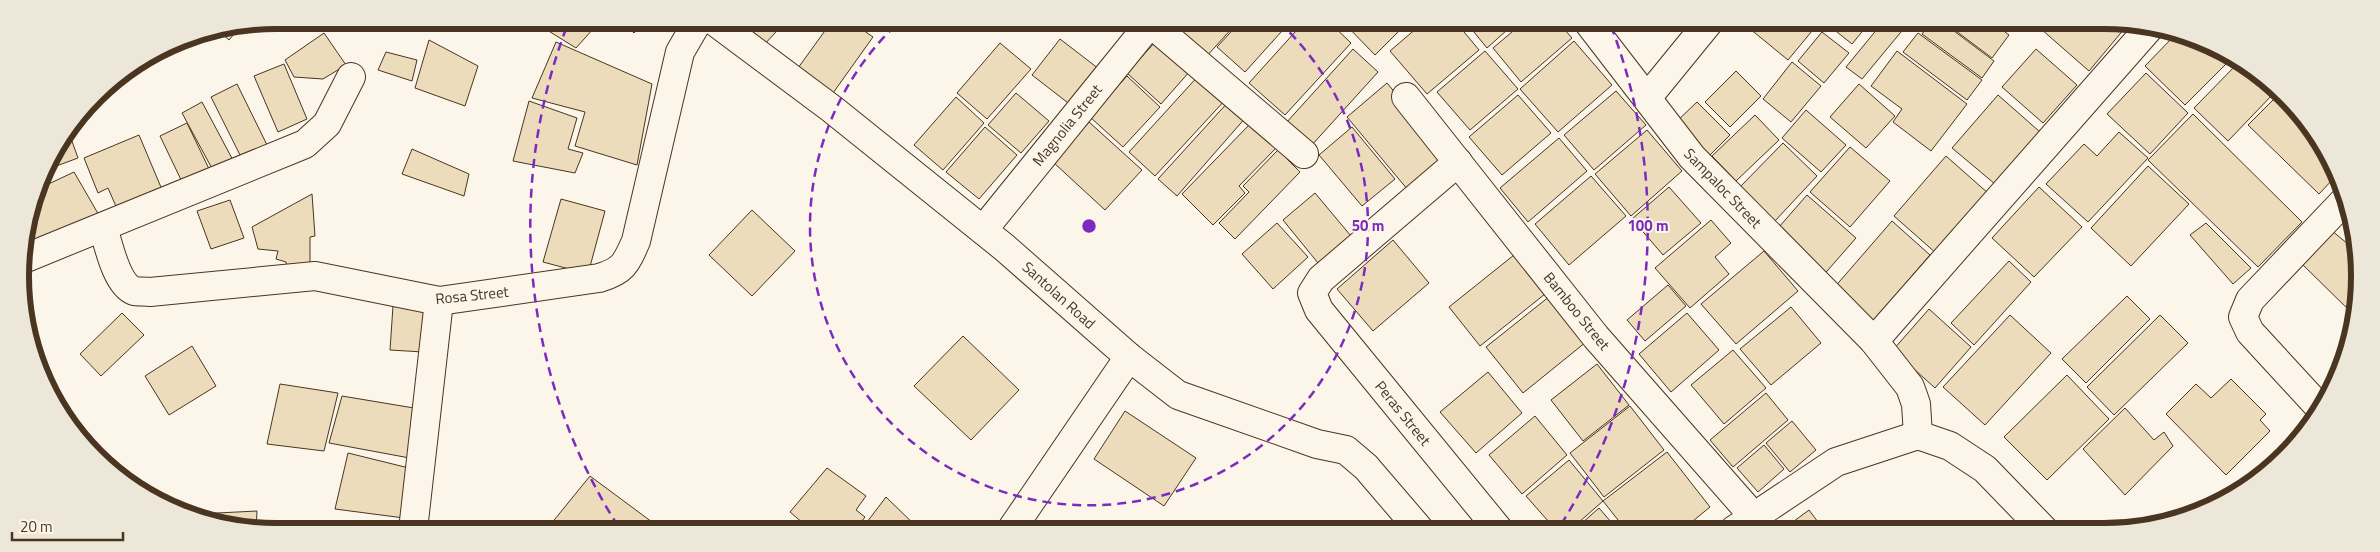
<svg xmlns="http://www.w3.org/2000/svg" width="2380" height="552" font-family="'Titillium Web',sans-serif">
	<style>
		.building { fill: #ecdcbc; stroke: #4a3520 }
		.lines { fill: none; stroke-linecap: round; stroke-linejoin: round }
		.minor-casing { stroke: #4a3520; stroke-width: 30 }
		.minor { stroke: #fbf6e9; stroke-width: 28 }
		.ring { fill: none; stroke: #7b2cbf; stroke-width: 2.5; stroke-dasharray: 9 6 }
		.labels { text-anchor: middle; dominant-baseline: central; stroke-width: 4; stroke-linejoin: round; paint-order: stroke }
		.street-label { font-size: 15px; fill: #4a3520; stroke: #fbf6e9 }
		.rim { fill: none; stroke: #4a3520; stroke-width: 6 }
		.centre { fill: #7b2cbf; stroke: #fbf6e9; stroke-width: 2.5 }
		.ring-label { font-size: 15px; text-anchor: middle; font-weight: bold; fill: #7b2cbf; stroke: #fbf6e9; stroke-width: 4; stroke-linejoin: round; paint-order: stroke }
	</style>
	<rect width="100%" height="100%" fill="#fbf6e9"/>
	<!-- building -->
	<g class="building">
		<polygon points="319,20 343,20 330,31"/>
		<polygon points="556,20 601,20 576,48 547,30"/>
		<polygon points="620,20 646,20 634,33"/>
		<polygon points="733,21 786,21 763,46"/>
		<polygon points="832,21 850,21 873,37 833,93 798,68"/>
		<polygon points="1169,21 1231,21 1235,25 1205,58"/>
		<polygon points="1241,21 1291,21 1245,72 1217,47"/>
		<polygon points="1305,21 1328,21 1351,43 1285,115 1249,83"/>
		<polygon points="1342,21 1409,21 1375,55"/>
		<polygon points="1425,21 1455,21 1479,50 1427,94 1390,51"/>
		<polygon points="1465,21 1517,21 1487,48"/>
		<polygon points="1525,21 1558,22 1572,38 1521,82 1493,48"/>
		<polygon points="1753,22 1801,22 1812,31 1788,60 1749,28"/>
		<polygon points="1809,22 1825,22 1818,30"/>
		<polygon points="1829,22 1870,22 1852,44 1827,24"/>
		<polygon points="1883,22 1888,22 1901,32 1862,79 1846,67"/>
		<polygon points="1931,22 1942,22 1994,61 1982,78 1922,34"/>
		<polygon points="1944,22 1992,22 2009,35 1992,58"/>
		<polygon points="2047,22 2130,22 2089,71 2041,29"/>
		<polygon points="240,27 229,40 219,31"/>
		<polygon points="1822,32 1849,53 1824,83 1798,61"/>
		<polygon points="324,33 346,65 323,79 294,77 285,60"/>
		<polygon points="1918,33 1982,80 1967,100 1903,52"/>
		<polygon points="2175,35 2234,56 2185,105 2145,66"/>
		<polygon points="1060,39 1099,69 1072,106 1032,75"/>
		<polygon points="429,40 478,66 465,106 415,88"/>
		<polygon points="1157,40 1190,71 1161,104 1127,73"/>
		<polygon points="1574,41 1612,85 1558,132 1520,89"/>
		<polygon points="556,42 652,84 637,165 575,146 585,112 532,98"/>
		<polygon points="1000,43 1031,69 987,119 957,93"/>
		<polygon points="1353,49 1378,72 1311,146 1286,123"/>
		<polygon points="2036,49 2077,85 2043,123 2002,87"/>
		<polygon points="1485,51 1518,89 1470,130 1437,92"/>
		<polygon points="1897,51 1967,104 1931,151 1893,122 1902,109 1871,86"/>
		<polygon points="386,52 417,60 412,81 378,70"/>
		<polygon points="2240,61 2275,92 2228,141 2194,108"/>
		<polygon points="1792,62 1821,86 1791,122 1763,99"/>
		<polygon points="284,64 307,119 278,132 254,76"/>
		<polygon points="1736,71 1761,96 1730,127 1705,102"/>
		<polygon points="2146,73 2188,113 2150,154 2107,114"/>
		<polygon points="1200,74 1227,98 1155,176 1129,152"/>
		<polygon points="1127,76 1160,107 1123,147 1090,117"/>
		<polygon points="1387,83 1448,156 1408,190 1347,117"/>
		<polygon points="237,84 269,149 243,161 211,97"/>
		<polygon points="1859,84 1895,116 1866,148 1830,117"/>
		<polygon points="1616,91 1646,125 1594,170 1564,135"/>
		<polygon points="1016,93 1049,121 1021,153 988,125"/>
		<polygon points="1518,95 1551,133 1502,175 1469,137"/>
		<polygon points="1998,95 2040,132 1995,184 1952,148"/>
		<polygon points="2278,95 2307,120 2335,177 2319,194 2248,125"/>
		<polygon points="956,97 984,123 943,170 914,145"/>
		<polygon points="1230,100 1247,116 1177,196 1158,179"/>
		<polygon points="529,101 577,118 568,149 583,153 575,173 513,161"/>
		<polygon points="202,102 235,164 215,174 182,113"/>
		<polygon points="1697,102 1730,135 1708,157 1675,123"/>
		<polygon points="1806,110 1846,145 1821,172 1782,138"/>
		<polygon points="2193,114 2302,222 2258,267 2148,160"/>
		<polygon points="1755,115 1779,140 1736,181 1712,156"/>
		<polygon points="1089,122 1142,170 1105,210 1053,162"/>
		<polygon points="187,123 211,173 184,186 160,136"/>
		<polygon points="1250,124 1276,148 1239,186 1245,193 1213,225 1182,194"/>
		<polygon points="985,127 1017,155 979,199 946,172"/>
		<polygon points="1352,127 1395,179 1362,206 1319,155"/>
		<polygon points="1647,130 1682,171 1631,216 1595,174"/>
		<polygon points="2119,132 2148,158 2088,222 2046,184 2084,144 2097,156"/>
		<polygon points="69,133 78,158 51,168 48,161"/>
		<polygon points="139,135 163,192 118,211 108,188 98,193 84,158"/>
		<polygon points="1559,138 1587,171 1528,222 1500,188"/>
		<polygon points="1783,143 1817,176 1774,222 1739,188"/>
		<polygon points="1850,147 1890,181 1850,227 1810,192"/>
		<polygon points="412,149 469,174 464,196 402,174"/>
		<polygon points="1278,150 1300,172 1235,239 1219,223 1249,192 1243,186"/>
		<polygon points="1946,156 1989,194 1937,254 1894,216"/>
		<polygon points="2148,166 2189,204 2131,266 2091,228"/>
		<polygon points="74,172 100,217 23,251 40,188"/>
		<polygon points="1591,176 1626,216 1569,265 1535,224"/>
		<polygon points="1669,187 1701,223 1663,255 1632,219"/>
		<polygon points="2039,187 2082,227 2034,277 1992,238"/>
		<polygon points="1315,193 1351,236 1318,263 1283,220"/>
		<polygon points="312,194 315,236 310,237 310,270 287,268 286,262 276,259 278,251 258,249 252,227"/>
		<polygon points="1807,195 1856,238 1821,278 1772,235"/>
		<polygon points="561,199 605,211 588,274 543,262"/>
		<polygon points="230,200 244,238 211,249 197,211"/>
		<polygon points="752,210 795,251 752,296 709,255"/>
		<polygon points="1711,220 1731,243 1715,257 1729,274 1690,308 1655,268"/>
		<polygon points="1892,221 1930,255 1872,322 1833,289"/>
		<polygon points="1277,223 1308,257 1273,289 1242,254"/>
		<polygon points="2206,223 2251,268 2233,284 2190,235"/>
		<polygon points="2331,230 2354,249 2358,310 2356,317 2301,263"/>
		<polygon points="1393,240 1429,283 1373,331 1337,289"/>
		<polygon points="1764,251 1798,291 1736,344 1701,304"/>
		<polygon points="1514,255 1545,294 1480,346 1449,307"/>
		<polygon points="2009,261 2031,282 1974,345 1951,323"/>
		<polygon points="1668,285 1686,306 1645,341 1627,320"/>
		<polygon points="1550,296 1586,342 1523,393 1486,347"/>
		<polygon points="2127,296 2150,319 2086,383 2062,359"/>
		<polygon points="393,306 430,313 423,352 390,350"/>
		<polygon points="1791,307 1821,343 1771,385 1740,349"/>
		<polygon points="1929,309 1971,347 1935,388 1893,350"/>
		<polygon points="122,313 144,335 101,376 80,354"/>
		<polygon points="1687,313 1719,350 1671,392 1639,354"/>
		<polygon points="2010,315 2051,353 1985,425 1943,387"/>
		<polygon points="2160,315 2188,343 2114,415 2087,387"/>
		<polygon points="963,336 1019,390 971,440 914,386"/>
		<polygon points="192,346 216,386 169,415 145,376"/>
		<polygon points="1733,350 1766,388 1724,424 1691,385"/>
		<polygon points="1597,364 1629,405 1583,441 1551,400"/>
		<polygon points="1488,372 1522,413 1476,453 1440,412"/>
		<polygon points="2067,375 2109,419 2047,480 2004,437"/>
		<polygon points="2231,379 2266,414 2260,420 2270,431 2226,475 2166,414 2196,384 2211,398"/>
		<polygon points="280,384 338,393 324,451 267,444"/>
		<polygon points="1766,393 1788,420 1733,467 1710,440"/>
		<polygon points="342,396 414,408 415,459 329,443"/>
		<polygon points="1630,406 1664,450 1604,497 1570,453"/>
		<polygon points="2125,408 2154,440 2164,432 2173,446 2125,495 2083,449"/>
		<polygon points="1125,411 1196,458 1164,506 1094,459"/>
		<polygon points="1535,416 1567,455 1522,494 1489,455"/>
		<polygon points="1792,421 1816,450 1790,472 1766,443"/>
		<polygon points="1764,445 1784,469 1758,492 1737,468"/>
		<polygon points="1667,452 1710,507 1682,530 1626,530 1603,501"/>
		<polygon points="348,453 413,469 404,518 335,509"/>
		<polygon points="1569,460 1603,501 1570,530 1556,530 1526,496"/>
		<polygon points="827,468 866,496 856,510 865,517 855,530 811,530 790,512"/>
		<polygon points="590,476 652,522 644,530 546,530"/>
		<polygon points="886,497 920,530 861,530"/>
		<polygon points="1599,508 1618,530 1574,530"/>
		<polygon points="1809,510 1824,530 1782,530"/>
		<polygon points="257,511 256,530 242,530 197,514"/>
	</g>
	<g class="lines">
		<!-- minor casing -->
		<g class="minor-casing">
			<g id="minor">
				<polyline points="714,21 832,109 1005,248 1129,357 1178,395 1317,444 1346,450 1366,467 1420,530"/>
				<polyline points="1148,21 1304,154"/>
				<polyline points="1588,22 1692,157 1874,341 1910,387 1916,404 1918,435"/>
				<polyline points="1406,97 1596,337 1755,518"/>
				<polyline points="1647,98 1709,22"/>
				<polyline points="1458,162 1321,279 1312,293 1319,310 1499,530"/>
				<path d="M103 227C108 243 116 284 134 291 138 292 145 291 150 292L315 276 439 301 599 278C623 271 626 264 636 241L680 52 698 21"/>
				<polyline points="983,230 1152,21"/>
				<polyline points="21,260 305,144 327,124 351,77"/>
				<polyline points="1874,341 2150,27"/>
				<polyline points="2320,408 2250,332 2243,317 2250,300 2346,199"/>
				<polyline points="413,530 439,301"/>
				<polyline points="1011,530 1129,357"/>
				<polyline points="1734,530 1836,462 1918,435 1950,446 1985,469 2044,530"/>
			</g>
		</g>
		<!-- minor -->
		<use href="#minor" class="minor"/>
	</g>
	<!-- distance rings -->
	<g class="ring">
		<path d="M1279 22A279 279 0 1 1 899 22"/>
		<path d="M618 526A559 559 0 0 1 569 21M1611 26A559 559 0 0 1 1560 526"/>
	</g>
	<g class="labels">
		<!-- street labels -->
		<g class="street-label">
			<text transform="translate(1067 125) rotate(-51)">Magnolia Street</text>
			<text transform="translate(1723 188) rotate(46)">Sampaloc Street</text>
			<text transform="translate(472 295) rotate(-6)">Rosa Street</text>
			<text transform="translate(1059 295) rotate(42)">Santolan Road</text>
			<text transform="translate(1577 311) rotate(51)">Bamboo Street</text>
			<text transform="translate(1403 413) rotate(51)">Peras Street</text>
		</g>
	</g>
	<!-- crop -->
	<path d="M0 0H2380V552H0ZM276 29H2104A247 247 0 0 1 2351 276V276A247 247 0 0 1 2104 523H276A247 247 0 0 1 29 276V276A247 247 0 0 1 276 29Z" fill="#ede7d9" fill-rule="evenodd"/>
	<path class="rim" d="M276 29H2104A247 247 0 0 1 2351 276V276A247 247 0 0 1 2104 523H276A247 247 0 0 1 29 276V276A247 247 0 0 1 276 29Z"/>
	<circle cx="1089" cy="226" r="8" class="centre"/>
	<g class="ring-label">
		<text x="1368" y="231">50 m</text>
		<text x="1648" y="231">100 m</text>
	</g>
	<!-- scale -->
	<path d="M12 532v8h111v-8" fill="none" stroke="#4a3520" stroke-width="2.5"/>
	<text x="20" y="532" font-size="15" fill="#4a3520" stroke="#fbf6e9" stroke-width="4" paint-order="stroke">20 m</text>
</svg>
